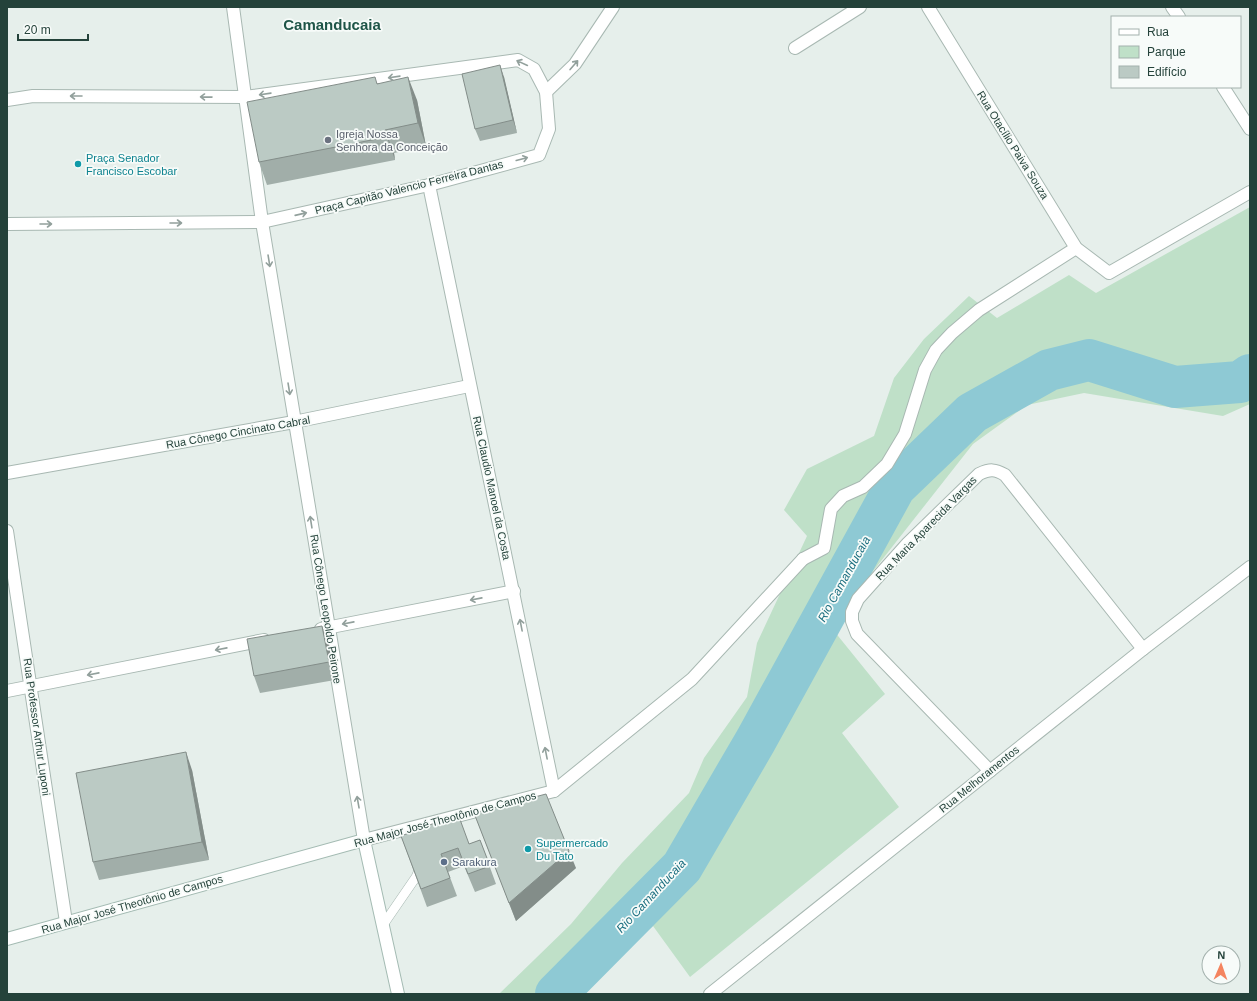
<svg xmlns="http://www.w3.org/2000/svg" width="1257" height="1001" font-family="Helvetica,sans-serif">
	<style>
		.green { fill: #bfe0c8 }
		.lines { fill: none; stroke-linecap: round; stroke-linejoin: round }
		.river { stroke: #8ec9d4; stroke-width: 42 }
		.service-casing { stroke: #a8b8b2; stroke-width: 10 }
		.pedestrian-casing { stroke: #a8b8b2; stroke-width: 14 }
		.minor-casing { stroke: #a8b8b2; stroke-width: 14 }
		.tertiary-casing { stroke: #a8b8b2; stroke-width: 14 }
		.secondary-casing { stroke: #a4bbb3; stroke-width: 14 }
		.service { stroke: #fff; stroke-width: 9 }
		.pedestrian { stroke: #fff; stroke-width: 12 }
		.minor { stroke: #fff; stroke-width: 12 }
		.tertiary { stroke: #fff; stroke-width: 12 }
		.secondary { stroke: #fff; stroke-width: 12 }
		.wall { fill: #a1aea9 }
		.shaded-wall { fill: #838d89 }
		.building { fill: #bbcac4; stroke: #838d89 }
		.oneway { stroke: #92a09c }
		.worship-dot { fill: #6b7280; stroke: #f7fbf9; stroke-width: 1.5 }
		.culture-dot { fill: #0f9aa8; stroke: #f7fbf9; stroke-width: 1.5 }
		.service-dot { fill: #5c6f8a; stroke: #f7fbf9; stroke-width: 1.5 }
		.labels { text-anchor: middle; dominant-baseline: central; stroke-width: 3.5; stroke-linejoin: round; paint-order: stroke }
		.worship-label { font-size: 11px; fill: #5b616d; stroke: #f7fbf9; text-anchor: start }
		.street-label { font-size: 11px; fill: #24423a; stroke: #f7fbf9 }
		.culture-label { font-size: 11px; fill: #0d838f; stroke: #f7fbf9; text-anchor: start }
		.service-label { font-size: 11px; fill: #4e5e75; stroke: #f7fbf9; text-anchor: start }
		.water-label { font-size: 12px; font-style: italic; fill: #1c6f80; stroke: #f7fbf9 }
		.district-label { font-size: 15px; font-weight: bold; fill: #1f5548; stroke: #f7fbf9 }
	</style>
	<rect width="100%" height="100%" fill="#e6efeb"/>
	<!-- green -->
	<polygon class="green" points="1250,207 1250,404 1223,416 1084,393 1027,405 973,444 830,626 885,694 842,733 899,807 690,977 653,926 573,994 499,994 571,924 622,863 689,793 704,758 747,697 757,643 807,536 784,510 807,469 874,436 894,378 924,339 969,296 997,318 1069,275 1096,293"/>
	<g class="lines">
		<!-- river -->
		<polyline class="river" points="556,994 682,867 756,740 895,487 972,413 1049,370 1089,360 1175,387 1240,382 1250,375"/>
		<!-- service casing -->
		<g class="service-casing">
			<polyline id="service" points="383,925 416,877 421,866"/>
		</g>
		<!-- pedestrian casing -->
		<g class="pedestrian-casing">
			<g id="pedestrian">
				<polyline points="233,7 262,222"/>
				<polyline points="803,559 824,548 831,509 843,496 863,487 887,464 905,434 925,370 936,350 952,333 979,310 1076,248"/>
			</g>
		</g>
		<!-- minor casing -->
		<g class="minor-casing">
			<g id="minor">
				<polyline points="928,7 1076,248 1109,273 1250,192"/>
				<polyline points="1172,7 1179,17"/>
				<polyline points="795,48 860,7"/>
				<polyline points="1223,87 1250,129"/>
				<path d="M429 185C469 387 514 589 554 791"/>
				<polyline points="262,222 364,840 554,791 692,679 803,559"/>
				<polyline points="7,473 294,422 469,386"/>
				<polyline points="7,531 66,922"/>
				<polyline points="321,629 514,591"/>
				<polyline points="7,691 264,640"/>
				<path d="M990 771 857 634 852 621V612L858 599 908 543 979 474C990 469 995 469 1005 475L1143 649"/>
			</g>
		</g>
		<!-- tertiary casing -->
		<g class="tertiary-casing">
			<g id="tertiary">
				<polyline points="546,92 575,64 613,7"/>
				<polyline points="7,100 33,96 245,97 518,60 534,69 546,92 549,129 539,155 429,185 262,222 7,224"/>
				<polyline points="710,994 1143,649 1250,567"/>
			</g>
		</g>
		<!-- secondary casing -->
		<g class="secondary-casing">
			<polyline id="secondary" points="7,939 364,840 398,994"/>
		</g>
		<!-- service -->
		<use href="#service" class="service"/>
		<!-- pedestrian -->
		<use href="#pedestrian" class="pedestrian"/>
		<!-- minor -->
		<use href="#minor" class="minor"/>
		<!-- tertiary -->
		<use href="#tertiary" class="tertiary"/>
		<!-- secondary -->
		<use href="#secondary" class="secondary"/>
	</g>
	<!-- wall -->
	<g class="wall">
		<polygon points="504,77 517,133 480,141 475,129"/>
		<polygon points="378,83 417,100 426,146 394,153 395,160 267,185 259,162"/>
		<polygon points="322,626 329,644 335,680 260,693 254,676"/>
		<polygon points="192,770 209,860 99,880 93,862"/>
		<polygon points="474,813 576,868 516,921"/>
		<polygon points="401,836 469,844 480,840 496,884 475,892 464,866 448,872 457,896 427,907"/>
	</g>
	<!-- shaded-wall -->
	<g class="shaded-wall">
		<polygon points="500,65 504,77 517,133 513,120"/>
		<polygon points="408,77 417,100 426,146 418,123"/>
		<polygon points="385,130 394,153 395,160 387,137"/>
		<polygon points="322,626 329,644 335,680 329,662"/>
		<polygon points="186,752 192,770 209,860 202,842"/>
		<polygon points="569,851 576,868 516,921 509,903"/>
	</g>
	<!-- building -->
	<g class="building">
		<polygon points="500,65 513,120 475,129 462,74"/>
		<polygon points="375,77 377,84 408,77 418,123 385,130 387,137 259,162 247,102"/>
		<polygon points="322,626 329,662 254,676 247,639"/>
		<polygon points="186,752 202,842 93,862 76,773"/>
		<polygon points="546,794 569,851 509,903 474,813"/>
		<polygon points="458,814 469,844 480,840 490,866 468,874 458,848 441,854 450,878 421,889 401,836"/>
	</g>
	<!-- one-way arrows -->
	<defs><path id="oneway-shaft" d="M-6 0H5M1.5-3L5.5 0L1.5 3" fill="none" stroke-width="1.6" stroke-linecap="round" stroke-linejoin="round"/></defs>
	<g class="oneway">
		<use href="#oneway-shaft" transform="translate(522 63) rotate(-155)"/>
		<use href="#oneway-shaft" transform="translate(574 65) rotate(-49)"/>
		<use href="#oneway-shaft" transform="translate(394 77) rotate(172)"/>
		<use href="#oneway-shaft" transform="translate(265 94) rotate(172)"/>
		<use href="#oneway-shaft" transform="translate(76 96) rotate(-180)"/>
		<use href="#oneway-shaft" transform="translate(206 97) rotate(-179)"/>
		<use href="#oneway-shaft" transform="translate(522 159) rotate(-15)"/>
		<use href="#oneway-shaft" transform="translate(301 214) rotate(-13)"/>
		<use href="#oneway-shaft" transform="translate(176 223)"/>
		<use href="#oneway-shaft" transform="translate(46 224)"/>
		<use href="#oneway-shaft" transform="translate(269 261) rotate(81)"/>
		<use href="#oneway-shaft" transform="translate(289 389) rotate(81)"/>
		<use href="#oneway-shaft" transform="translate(311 522) rotate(-99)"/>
		<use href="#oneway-shaft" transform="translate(476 599) rotate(169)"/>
		<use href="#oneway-shaft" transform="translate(348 623) rotate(169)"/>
		<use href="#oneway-shaft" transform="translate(521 625) rotate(-101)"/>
		<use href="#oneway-shaft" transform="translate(221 649) rotate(169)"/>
		<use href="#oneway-shaft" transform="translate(93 674) rotate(169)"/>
		<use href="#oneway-shaft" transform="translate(546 753) rotate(-101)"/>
		<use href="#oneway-shaft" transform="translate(358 802) rotate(-100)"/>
	</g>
	<!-- markers -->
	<circle class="worship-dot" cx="328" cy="140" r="4"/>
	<g class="culture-dot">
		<circle cx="78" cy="164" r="4"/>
		<circle cx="528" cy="849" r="4"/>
	</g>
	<circle class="service-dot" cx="444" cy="862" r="4"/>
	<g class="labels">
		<!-- worship labels -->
		<g class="worship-label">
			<text x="336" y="134">Igreja Nossa<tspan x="336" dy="13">Senhora da Conceição</tspan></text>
		</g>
		<!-- street labels -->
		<g class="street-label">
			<text transform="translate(1013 145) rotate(58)">Rua Otacílio Paiva Souza</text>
			<text transform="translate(409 187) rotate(-14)">Praça Capitão Valencio Ferreira Dantas</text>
			<text transform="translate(238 432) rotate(-10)">Rua Cônego Cincinato Cabral</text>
			<text transform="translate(492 488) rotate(78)">Rua Claudio Manoel da Costa</text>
			<text transform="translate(926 528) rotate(-46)">Rua Maria Aparecida Vargas</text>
			<text transform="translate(326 609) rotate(81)">Rua Cônego Leopoldo Peirone</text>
			<text transform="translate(37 727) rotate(82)">Rua Professor Arthur Luponi</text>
			<text transform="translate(979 779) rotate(-39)">Rua Melhoramentos</text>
			<text transform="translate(445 819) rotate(-15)">Rua Major José Theotônio de Campos</text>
			<text transform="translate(132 904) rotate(-16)">Rua Major José Theotônio de Campos</text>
		</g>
		<!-- culture labels -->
		<g class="culture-label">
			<text x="86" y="158">Praça Senador<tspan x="86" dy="13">Francisco Escobar</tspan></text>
			<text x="536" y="843">Supermercado<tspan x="536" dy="13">Du Tato</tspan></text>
		</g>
		<!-- service labels -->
		<g class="service-label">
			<text x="452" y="862">Sarakura</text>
		</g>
		<!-- water labels -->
		<g class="water-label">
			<text transform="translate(844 579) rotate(-61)">Rio Camanducaia</text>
			<text transform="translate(651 896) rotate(-47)">Rio Camanducaia</text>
		</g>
		<!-- district labels -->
		<g class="district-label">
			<text x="332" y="24">Camanducaia</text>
		</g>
	</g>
	<!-- border -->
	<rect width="1257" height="1001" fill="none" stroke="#24423a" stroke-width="16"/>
	<!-- legend -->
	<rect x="1111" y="16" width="130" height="72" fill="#f7fbf9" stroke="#a3b1ad"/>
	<rect x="1119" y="29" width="20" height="6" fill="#ffffff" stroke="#a3b1ad"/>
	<text x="1147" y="36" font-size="12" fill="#24423a">Rua</text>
	<rect x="1119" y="46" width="20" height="12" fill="#bfe0c8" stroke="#a3b1ad"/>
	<text x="1147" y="56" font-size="12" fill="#24423a">Parque</text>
	<rect x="1119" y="66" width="20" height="12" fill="#bbcac4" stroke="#a3b1ad"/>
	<text x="1147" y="76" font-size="12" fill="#24423a">Edifício</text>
	<!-- north arrow -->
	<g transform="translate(1221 965) rotate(2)"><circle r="19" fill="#f7fbf9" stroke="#a3b1ad"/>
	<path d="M0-3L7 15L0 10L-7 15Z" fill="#f4845f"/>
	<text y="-6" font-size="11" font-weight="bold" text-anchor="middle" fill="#24423a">N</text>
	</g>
	<!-- scale -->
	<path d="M18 34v6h70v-6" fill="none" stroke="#24423a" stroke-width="2"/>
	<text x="24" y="34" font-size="12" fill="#24423a" stroke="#f7fbf9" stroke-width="3" paint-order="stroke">20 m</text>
</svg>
